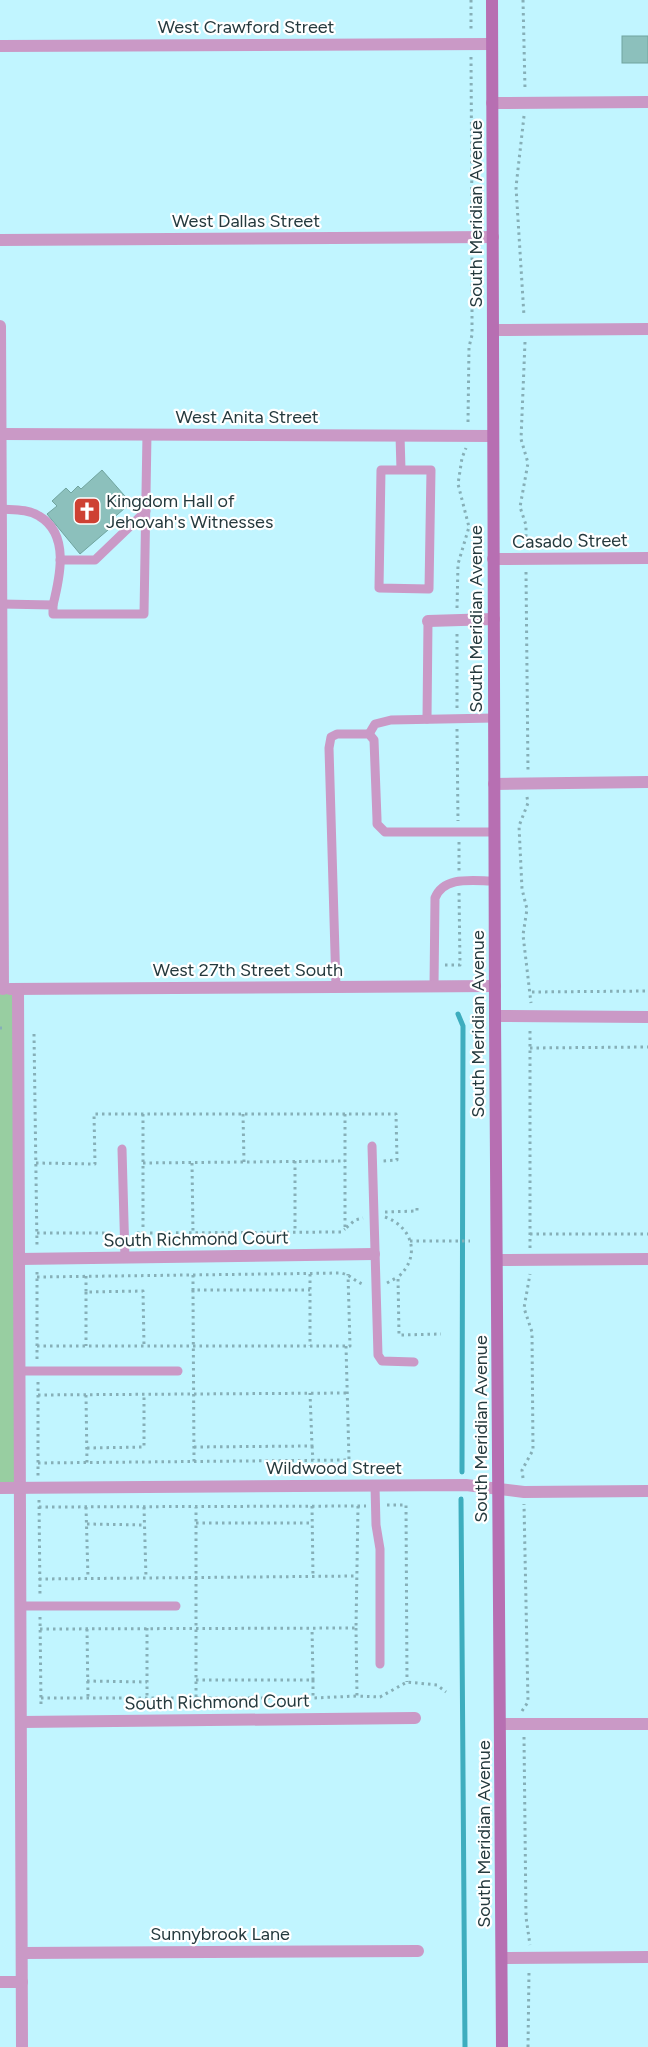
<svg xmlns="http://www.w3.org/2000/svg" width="648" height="2047" font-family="Figtree,sans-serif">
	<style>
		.green { fill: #98cea1 }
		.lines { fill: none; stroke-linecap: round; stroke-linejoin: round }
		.stream { stroke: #3dadbe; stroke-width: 5 }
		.building { fill: #8cc0bc; stroke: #70a49f }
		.path { stroke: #86afb7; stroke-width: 3; stroke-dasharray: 2.5 4; stroke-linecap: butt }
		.lane { stroke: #ca99c6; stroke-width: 9 }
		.street { stroke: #ca99c6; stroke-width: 12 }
		.secondary { stroke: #b76fb2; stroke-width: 12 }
		.labels { text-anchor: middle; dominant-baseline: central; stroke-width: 4.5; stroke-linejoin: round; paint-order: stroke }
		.street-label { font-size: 18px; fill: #253a3e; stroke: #fff }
		.poi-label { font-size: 18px; fill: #253a3e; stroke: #fff; text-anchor: start }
	</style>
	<rect width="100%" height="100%" fill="#c1f5ff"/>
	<!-- green -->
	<polygon class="green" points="0,989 18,989 20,1488 0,1488"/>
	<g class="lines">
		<!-- stream -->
		<g class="stream">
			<polyline points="458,1014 463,1026 462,1472"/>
			<polyline points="461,1499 465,2047"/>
		</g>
	</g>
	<!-- building -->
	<g class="building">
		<rect x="622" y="36" width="26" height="27"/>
		<polygon points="102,470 131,503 111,520 115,524 80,554 47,514 57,506 52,501 66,488 71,493 78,486 81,489"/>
	</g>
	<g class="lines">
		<!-- path -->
		<g class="path">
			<polyline points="471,0 471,30"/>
			<polyline points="523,0 525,89"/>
			<polyline points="471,57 472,225"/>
			<polyline points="524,116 516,187 524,316"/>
			<polyline points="525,342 521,439 528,463 520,507 526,525 526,546"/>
			<polyline points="468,422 469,347 472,335 472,249"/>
			<polyline points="526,572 528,771"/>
			<polyline points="457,608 458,564 469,527 458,484 462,458 466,448"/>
			<polyline points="457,708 457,632"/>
			<polyline points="457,729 458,821"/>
			<polyline points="527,797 528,803 519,826 522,889 527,909 523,935 531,1003"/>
			<polyline points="459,842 459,871"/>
			<polyline points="445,965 460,965 459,892"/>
			<polyline points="532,992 648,991"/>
			<polyline points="0,1028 2,1028"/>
			<polyline points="34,1034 37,1246"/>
			<polyline points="530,1048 648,1047"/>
			<polyline points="143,1114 143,1233"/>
			<polyline points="243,1114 244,1162"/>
			<polyline points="345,1114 345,1229 355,1220 363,1218"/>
			<polyline points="295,1161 295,1232"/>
			<polyline points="36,1163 95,1164 94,1114 396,1114 397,1160 383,1161"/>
			<polyline points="143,1163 345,1161"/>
			<polyline points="192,1163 193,1233"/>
			<polyline points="385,1212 417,1211 417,1205"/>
			<path d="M385 1217C413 1227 421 1257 398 1277L399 1335 441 1334"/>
			<polyline points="37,1233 113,1233"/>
			<polyline points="137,1233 341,1232 345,1229"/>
			<polyline points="530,1234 648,1234"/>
			<polyline points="410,1241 470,1241"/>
			<polyline points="530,1248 530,1029"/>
			<polyline points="37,1272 37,1361"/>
			<polyline points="310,1274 310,1346"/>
			<polyline points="193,1275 193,1290 310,1290"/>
			<polyline points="86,1276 86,1292 143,1291 144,1346"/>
			<path d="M37 1277 341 1273C351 1275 355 1282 365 1285"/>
			<polyline points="387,1283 398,1277"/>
			<polyline points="193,1290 194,1462"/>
			<polyline points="86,1292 86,1346"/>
			<polyline points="37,1346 350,1346 348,1274"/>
			<polyline points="38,1382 38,1476"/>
			<polyline points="38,1395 347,1393"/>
			<polyline points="86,1395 87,1463"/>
			<polyline points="312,1446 313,1460"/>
			<polyline points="194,1447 312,1446 310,1393"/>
			<polyline points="87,1448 144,1447 144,1395"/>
			<polyline points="38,1463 349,1460 346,1346"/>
			<polyline points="523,1478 522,1470 533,1450 532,1332 524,1308 530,1274"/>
			<polyline points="39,1500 40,1596"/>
			<polyline points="387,1505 406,1505 407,1682"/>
			<polyline points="312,1506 313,1577"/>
			<polyline points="39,1507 366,1506"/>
			<polyline points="86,1507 88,1578"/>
			<polyline points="144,1507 146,1578"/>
			<polyline points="196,1523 312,1523"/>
			<polyline points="87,1524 145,1525"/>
			<polyline points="39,1579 357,1576"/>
			<polyline points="40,1617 41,1705"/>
			<polyline points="147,1628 147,1698"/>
			<polyline points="356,1628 357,1696 380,1697 407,1682 437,1685 446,1692"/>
			<polyline points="40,1629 356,1628 358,1506"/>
			<polyline points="87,1629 88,1698"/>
			<polyline points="196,1680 313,1680 312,1628"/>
			<polyline points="313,1680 313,1698 357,1696"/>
			<polyline points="87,1681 147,1682"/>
			<polyline points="41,1698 196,1698 196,1507"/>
			<polyline points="196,1698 313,1698"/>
			<polyline points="522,1711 528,1702 524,1504"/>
			<polyline points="524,1737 526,1917 530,1945"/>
			<polyline points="528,2047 529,1971"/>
		</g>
		<!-- lane -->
		<g class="lane">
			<polyline points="400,435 401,470 381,470 379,588 429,589 431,470 401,470"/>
			<path d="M1 509C14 510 28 509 39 516 70 534 60 577 53 605"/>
			<polyline points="60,560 95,560 146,511"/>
			<polyline points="1,604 53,605 53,614 144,614 147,434"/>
			<polyline points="427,719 428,621"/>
			<polyline points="369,734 375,724 391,720 494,718"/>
			<path d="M434 986 435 898C444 875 474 881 495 881"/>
			<polyline points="336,987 329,748 331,737 337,734 369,734 374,740 377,819 377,824 385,832 495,832"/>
			<polyline points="372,1146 378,1355 382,1361 414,1362"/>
			<polyline points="122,1149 125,1258"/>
			<polyline points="19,1371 178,1371"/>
			<polyline points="375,1486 376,1525 380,1549 380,1664"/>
			<polyline points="20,1606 176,1606"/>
		</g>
		<!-- street -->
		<g class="street">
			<polyline points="0,46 492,44"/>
			<polyline points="492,103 648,102"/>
			<polyline points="0,240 493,237"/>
			<polyline points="0,326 3,989"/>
			<polyline points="494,330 648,329"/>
			<polyline points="0,434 493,436"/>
			<polyline points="493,559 648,558"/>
			<polyline points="428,621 494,619"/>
			<polyline points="494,784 648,782"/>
			<polyline points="10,989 495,986"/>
			<polyline points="18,989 22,2047"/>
			<polyline points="495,1016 648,1017"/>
			<polyline points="19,1259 374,1254"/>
			<polyline points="497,1260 648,1259"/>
			<polyline points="0,1488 466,1485 524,1492 648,1491"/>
			<polyline points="21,1722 415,1718"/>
			<polyline points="500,1724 648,1724"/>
			<polyline points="22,1953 418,1951"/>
			<polyline points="502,1958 648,1957"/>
			<polyline points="0,1982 22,1982"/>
		</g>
		<!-- secondary -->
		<polyline class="secondary" points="492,0 495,1016 502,2047"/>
	</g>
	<!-- icons -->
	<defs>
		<g id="church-square" transform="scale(1.4375)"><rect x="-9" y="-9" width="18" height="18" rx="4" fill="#ce4133" stroke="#fff"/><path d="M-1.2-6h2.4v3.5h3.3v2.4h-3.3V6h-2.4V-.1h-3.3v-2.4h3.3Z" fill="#fff"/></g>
	</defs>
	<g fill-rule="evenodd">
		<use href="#church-square" x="87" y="511"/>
	</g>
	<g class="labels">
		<!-- street labels -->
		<g class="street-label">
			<text x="246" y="27">West Crawford Street</text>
			<text transform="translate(476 214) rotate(-90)">South Meridian Avenue</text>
			<text x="246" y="221">West Dallas Street</text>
			<text x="247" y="417">West Anita Street</text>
			<text transform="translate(570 541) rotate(-1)">Casado Street</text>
			<text transform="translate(476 619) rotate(-90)">South Meridian Avenue</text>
			<text x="248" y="970">West 27th Street South</text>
			<text transform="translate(478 1024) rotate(-90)">South Meridian Avenue</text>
			<text transform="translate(196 1239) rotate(-1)">South Richmond Court</text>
			<text transform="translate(481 1429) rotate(-90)">South Meridian Avenue</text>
			<text x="334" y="1468">Wildwood Street</text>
			<text transform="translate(217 1702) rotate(-1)">South Richmond Court</text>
			<text transform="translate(484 1834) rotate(-90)">South Meridian Avenue</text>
			<text x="220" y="1934">Sunnybrook Lane</text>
		</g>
		<!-- poi labels -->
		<g class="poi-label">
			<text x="106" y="501">Kingdom Hall of<tspan x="106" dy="21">Jehovah's Witnesses</tspan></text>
		</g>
	</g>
</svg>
